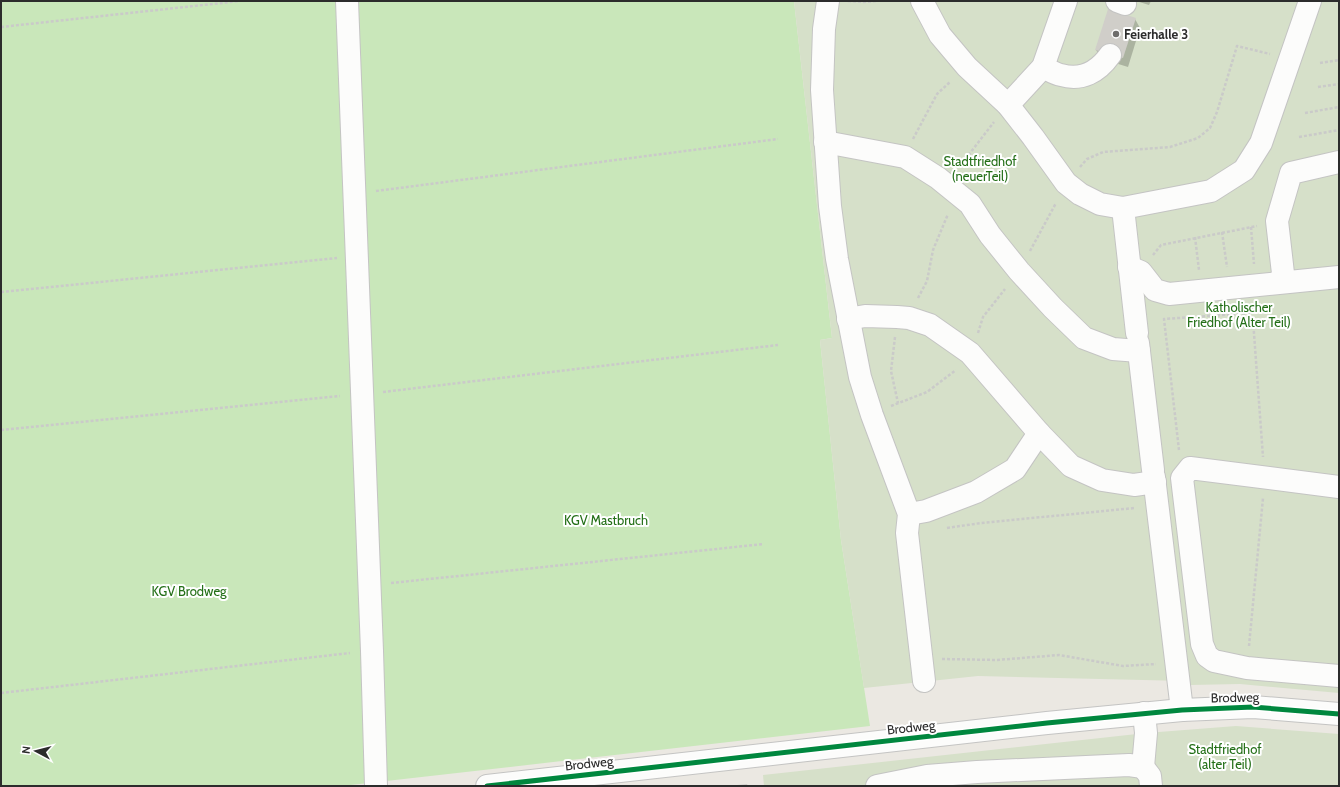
<svg xmlns="http://www.w3.org/2000/svg" width="1340" height="787" font-family="Cabin,sans-serif">
	<style>
		.green { fill: #c9e7ba }
		.cemetery { fill: #d6e0c9 }
		.shadow { fill: #0003 }
		.building { fill: #d0cec9 }
		.lines { fill: none; stroke-linecap: round; stroke-linejoin: round }
		.minor-casing { stroke: #c4c4c3; stroke-width: 24 }
		.path { stroke: #cacac9; stroke-width: 2.5; stroke-dasharray: 3 2; stroke-linecap: butt }
		.minor { stroke: #fcfcfb; stroke-width: 22 }
		.cycleway-casing { stroke: #fff; stroke-width: 8 }
		.cycleway { stroke: #00873e; stroke-width: 5 }
		.poi-dot { fill: #6f6e6c; stroke: #fff; stroke-width: 1.5 }
		.labels { text-anchor: middle; dominant-baseline: central; stroke-width: 4; stroke-linejoin: round; paint-order: stroke }
		.poi-label { font-size: 13px; font-weight: bold; fill: #2c2c2c; stroke: #fff; text-anchor: start }
		.park-label { font-size: 13px; fill: #236f17; stroke: #fff }
		.street-label { font-size: 13px; fill: #2c2c2c; stroke: #fff }
	</style>
	<rect width="100%" height="100%" fill="#ebe8e2"/>
	<!-- green -->
	<polygon class="green" points="1,1 794,1 832,338 820,340 841,540 870,726 342,786 1,786"/>
	<!-- cemetery -->
	<g class="cemetery">
		<polygon points="794,1 1339,1 1339,693 1240,684 1190,685 1185,681 978,676 864,688 841,540 820,340 832,338"/>
		<polygon points="1236,726 1339,734 1339,786 764,786 763,775 1146,733"/>
	</g>
	<!-- shadow -->
	<g class="shadow">
		<polygon points="1136,1 1151,1 1149,5"/>
		<polygon points="1135,19 1140,28 1128,67 1102,59 1096,50"/>
	</g>
	<!-- building -->
	<g class="building">
		<polygon points="1108,9 1136,18 1123,58 1095,50"/>
		<polygon points="747,784 748,786 737,786 737,785"/>
	</g>
	<g class="lines">
		<!-- minor casing -->
		<g class="minor-casing">
			<g id="minor">
				<polyline points="347,1 372,651 376,786"/>
				<polyline points="828,1 824,29 822,90 830,206 837,259 860,377 872,415 909,514 907,533 924,681"/>
				<polyline points="922,1 940,35 967,67 1008,105 1033,137 1066,183 1080,194 1100,204 1123,208 1211,191 1244,170 1261,143 1310,1"/>
				<polyline points="1117,1 1125,4"/>
				<path d="M1043 67C1049 70 1055 74 1061 75 1082 81 1098 72 1110 55"/>
				<polyline points="1008,105 1043,67 1066,1"/>
				<polyline points="825,142 905,157 938,178 970,204 990,235 1019,271 1053,308 1084,338 1113,349 1139,351"/>
				<polyline points="1123,208 1137,333"/>
				<polyline points="1129,267 1141,272 1155,290 1169,294 1339,277"/>
				<polyline points="1284,282 1277,221 1291,173 1339,162"/>
				<polyline points="848,319 865,316 897,317 909,318 930,325 970,353 1039,433 1071,466 1102,480 1134,485 1155,482"/>
				<polyline points="1138,343 1153,470"/>
				<polyline points="1154,477 1182,710"/>
				<polyline points="1339,487 1190,468 1182,478 1202,644 1207,656 1214,661 1247,668 1339,676"/>
				<polyline points="909,514 926,511 976,492 1015,469 1039,433"/>
				<polyline points="1143,767 1150,776 1151,786"/>
				<polyline points="487,786 1047,723 1182,710 1253,707 1339,714"/>
				<polyline points="877,786 927,776 977,772 1129,765 1143,767 1146,733 1144,713"/>
			</g>
		</g>
		<!-- path -->
		<g class="path">
			<polyline points="848,1 864,2 876,1"/>
			<polyline points="1,27 240,1"/>
			<polyline points="1320,63 1339,60"/>
			<polyline points="1318,87 1339,84"/>
			<polyline points="1305,113 1339,107"/>
			<polyline points="1299,137 1339,130"/>
			<polyline points="913,139 937,94 950,82"/>
			<polyline points="1080,167 1087,159 1103,152 1170,147 1198,138 1210,128 1217,112 1237,46 1270,54"/>
			<polyline points="961,168 967,157 994,122"/>
			<polyline points="376,191 778,139"/>
			<polyline points="1251,227 1254,264"/>
			<polyline points="1222,232 1227,267"/>
			<polyline points="1195,237 1199,270"/>
			<polyline points="1030,251 1056,203"/>
			<polyline points="1153,255 1161,245 1257,226"/>
			<polyline points="1,292 337,258"/>
			<polyline points="918,298 927,281 933,250 948,214"/>
			<polyline points="1252,306 1263,457"/>
			<polyline points="978,333 983,317 1005,289"/>
			<polyline points="895,337 891,371 898,403"/>
			<polyline points="383,392 778,345"/>
			<polyline points="891,406 927,392 956,370"/>
			<polyline points="1,430 340,396"/>
			<polyline points="1179,450 1164,319 1252,313"/>
			<polyline points="947,528 981,523 1135,508"/>
			<polyline points="391,583 764,544"/>
			<polyline points="1249,646 1263,498"/>
			<polyline points="942,659 997,660 1059,655 1123,666 1156,664"/>
			<polyline points="1,693 350,653"/>
		</g>
		<!-- minor -->
		<use href="#minor" class="minor"/>
		<!-- cycleway casing -->
		<g class="cycleway-casing">
			<polyline id="cycleway" points="487,786 1047,723 1182,710 1253,707 1339,714"/>
		</g>
		<!-- cycleway -->
		<use href="#cycleway" class="cycleway"/>
	</g>
	<!-- markers -->
	<circle class="poi-dot" cx="1116" cy="34" r="4"/>
	<g class="labels">
		<!-- poi labels -->
		<g class="poi-label">
			<text x="1124" y="34">Feierhalle 3</text>
		</g>
		<!-- park labels -->
		<g class="park-label">
			<text x="980" y="161">Stadtfriedhof<tspan x="980" dy="15">(neuerTeil)</tspan></text>
			<text x="1239" y="307">Katholischer<tspan x="1239" dy="15">Friedhof (Alter Teil)</tspan></text>
			<text x="606" y="520">KGV Mastbruch</text>
			<text x="189" y="591">KGV Brodweg</text>
			<text x="1225" y="749">Stadtfriedhof<tspan x="1225" dy="15">(alter Teil)</tspan></text>
		</g>
		<!-- street labels -->
		<g class="street-label">
			<text transform="translate(1235 697) rotate(-1)">Brodweg</text>
			<text transform="translate(911 727) rotate(-6)">Brodweg</text>
			<text transform="translate(589 763) rotate(-6)">Brodweg</text>
		</g>
	</g>
	<!-- border -->
	<rect width="1340" height="787" fill="none" stroke="#2c2c2c" stroke-width="4"/>
	<!-- north arrow -->
	<g transform="translate(36 751) rotate(277)" stroke="#ffffff" stroke-width="3" paint-order="stroke">
	<path d="M0-3L7 15L0 10L-7 15Z" fill="#2c2c2c"/>
	<text y="-6" font-size="11" font-weight="bold" text-anchor="middle" fill="#2c2c2c">N</text>
	</g>
</svg>
